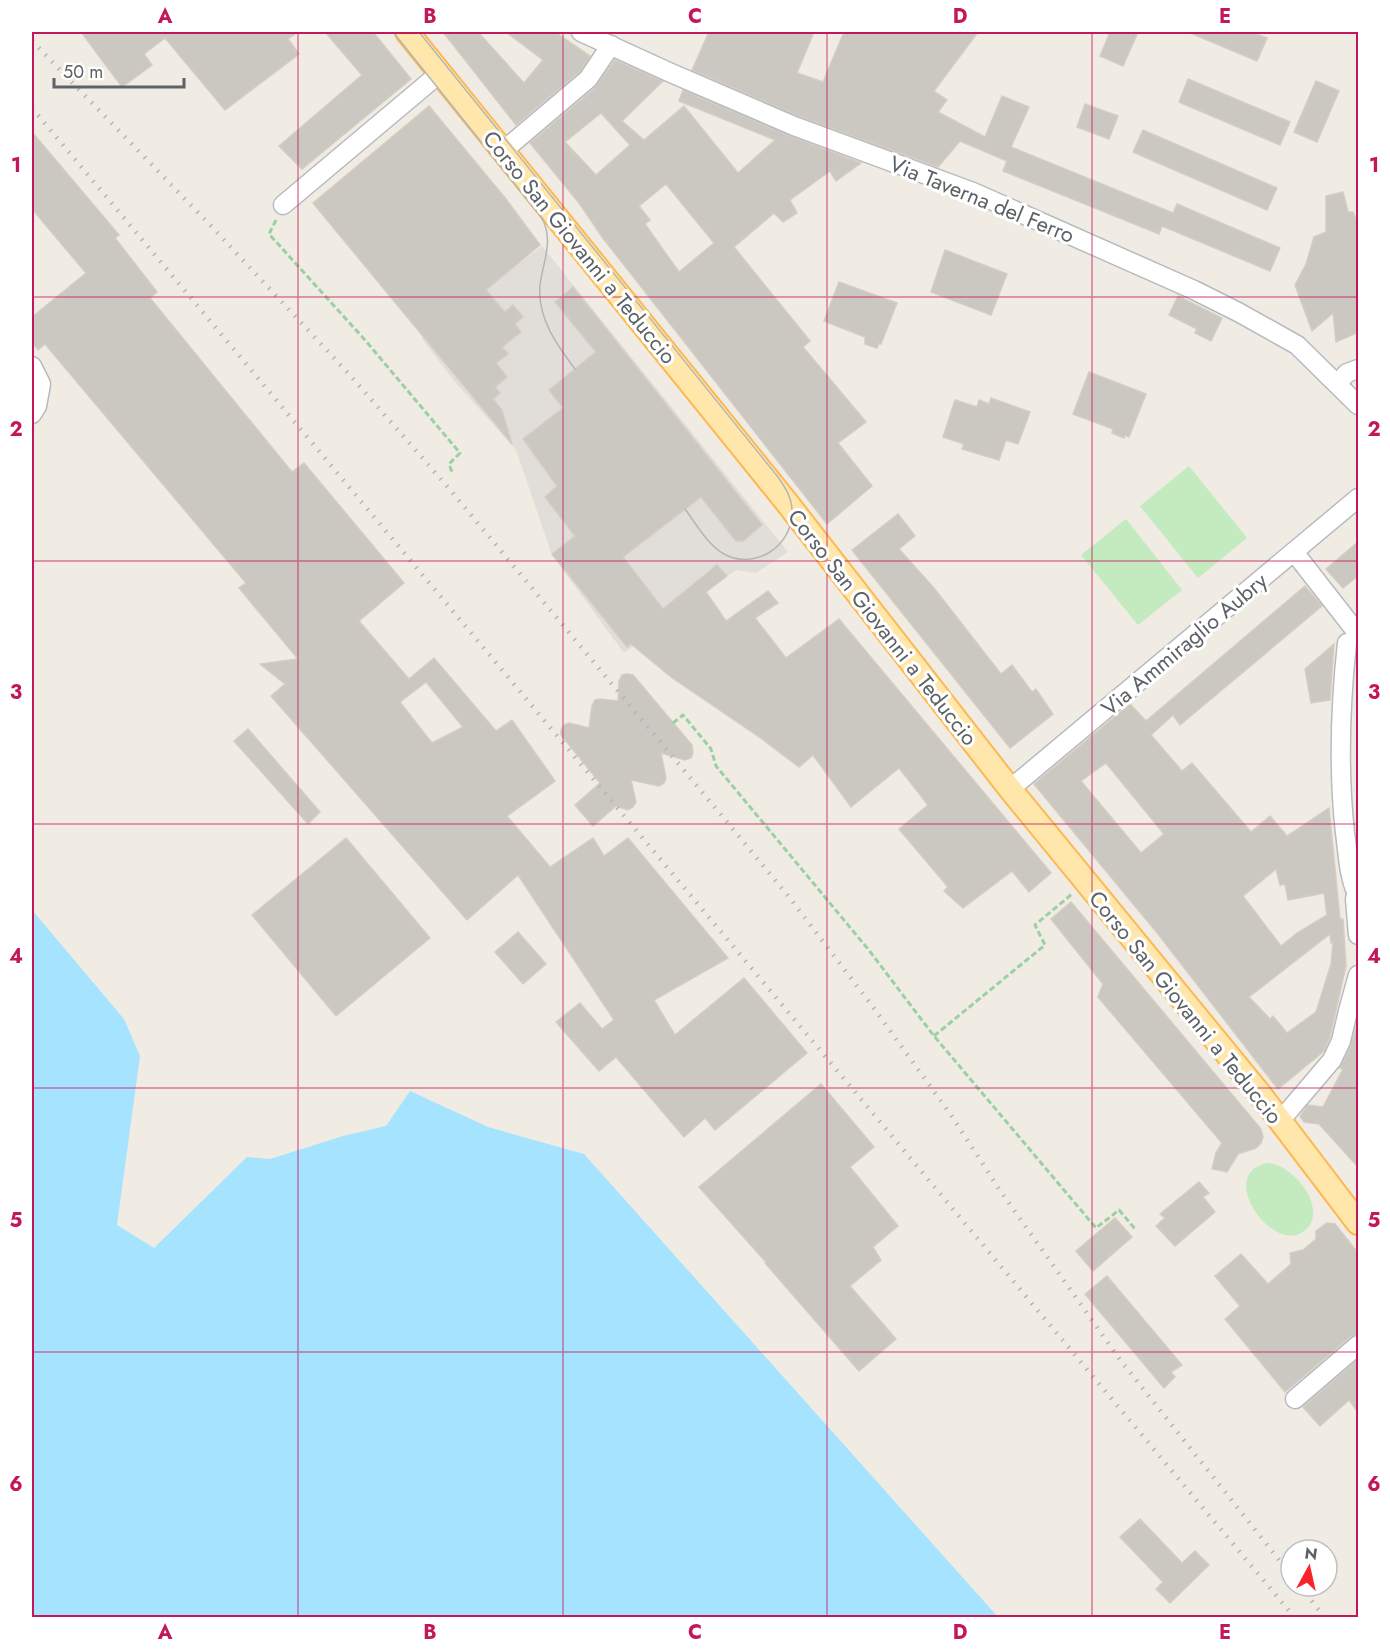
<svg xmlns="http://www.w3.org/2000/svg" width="1390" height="1649" font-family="Jost,sans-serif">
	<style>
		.industrial { fill: #e1ded9 }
		.green { fill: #c4eabf }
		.water { fill: #a6e3ff }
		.building { fill: #cbc7c1; stroke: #d6cdc2; stroke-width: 1.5; fill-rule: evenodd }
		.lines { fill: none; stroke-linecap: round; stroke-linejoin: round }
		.minor-casing { stroke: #b7bbc0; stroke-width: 21 }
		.major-casing { stroke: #feb850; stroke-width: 26 }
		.path { stroke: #9ad1a2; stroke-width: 3; stroke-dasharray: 6 3; stroke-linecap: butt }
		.minor { stroke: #fff; stroke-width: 18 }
		.major { stroke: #ffe7ab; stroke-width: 22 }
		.tram { stroke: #b4b5b6; stroke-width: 1.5 }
		.rail { stroke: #b4b5b6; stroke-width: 4.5; stroke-dasharray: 1.5 8; stroke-linecap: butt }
		.grid { fill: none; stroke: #c2185b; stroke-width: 1.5; stroke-opacity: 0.55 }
		.labels { text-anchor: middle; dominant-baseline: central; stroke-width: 6; stroke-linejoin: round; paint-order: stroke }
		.street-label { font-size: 22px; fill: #5c6266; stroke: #fff }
		.neatline { fill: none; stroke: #c2185b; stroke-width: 2 }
		.grid-label { font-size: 20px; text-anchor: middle; font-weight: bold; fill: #c2185b }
	</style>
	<rect width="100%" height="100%" fill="#f0ece4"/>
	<!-- industrial -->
	<polygon class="industrial" points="542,246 788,552 756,573 736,570 624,653 552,555 516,450 455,382 422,339"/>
	<!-- green -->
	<g class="green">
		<polygon points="1189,466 1247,538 1198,578 1140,506"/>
		<polygon points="1126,519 1182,590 1138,625 1081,555"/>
		<path d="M1267 1163C1295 1164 1333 1214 1301 1233 1271 1251 1216 1174 1267 1163Z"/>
	</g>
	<!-- water -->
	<polygon class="water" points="32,910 124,1019 140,1056 117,1225 154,1248 247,1157 270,1159 343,1136 386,1126 410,1091 488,1127 584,1154 998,1617 32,1617"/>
	<!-- building -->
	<g class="building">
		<polygon points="81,32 298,32 288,39 299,54 225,110 165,38 144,54 152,65 122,87"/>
		<polygon points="325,32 373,32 411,79 302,169 279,146 362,75"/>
		<polygon points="443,32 478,32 524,83 543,60 506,32 555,32 590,56 580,71 516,125"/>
		<polygon points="709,32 814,32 797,73 823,82 844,32 978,32 934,91 947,100 938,112 985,137 1002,96 1029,107 1011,147 1173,213 1177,204 1280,248 1270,271 1162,226 1159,234 1003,171 1007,161 960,141 938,167 798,116 692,70"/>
		<polygon points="1110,32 1138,32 1123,66 1100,56"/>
		<polygon points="1188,32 1251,32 1267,38 1257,61"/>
		<path d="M615 60 663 81 622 121 644 140 684 106 738 173 775 140 679 101 683 90 790 136 861 163 836 181 830 171 790 200 797 213 783 222 774 213 734 247 810 341 803 347 866 422 838 443 872 486 827 524 602 237 579 203 530 143 595 88ZM601 113 630 145 596 175 565 142ZM666 184 714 243 679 272 645 224 650 220 639 206Z"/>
		<polygon points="1188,79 1290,122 1280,145 1179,102"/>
		<polygon points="1316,81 1339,91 1317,142 1294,132"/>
		<polygon points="1085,104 1118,116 1109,139 1077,127"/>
		<polygon points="429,106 506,199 540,245 486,290 505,312 513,305 523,317 515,324 521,332 502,347 508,354 496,363 507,377 495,387 500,393 493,399 502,410 512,444 313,203"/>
		<polygon points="1143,130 1277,188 1267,210 1133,152"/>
		<path d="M32 132 119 235 115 238 157 292 150 298 292 472 304 463 404 583 359 621 409 679 434 658 496 731 512 720 555 781 507 816 550 867 593 838 604 856 628 838 728 958 654 1000 675 1035 744 978 807 1053 715 1130 705 1118 684 1137 616 1057 599 1071 556 1022 580 1003 602 1029 614 1020 518 875 467 920 271 696 285 684 260 664 298 659 239 588 246 583 45 344 38 350 32 342V317L86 273 32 209ZM426 682 463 727 432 743 400 702Z"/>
		<polygon points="1343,192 1348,212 1353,212 1359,226 1359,332 1336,342 1333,313 1312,331 1295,285 1306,264 1314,237 1326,232 1326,196"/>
		<polygon points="945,250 1007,274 991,315 931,292"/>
		<polygon points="839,282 897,303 881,344 879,343 877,348 865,344 865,337 824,321"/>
		<polygon points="573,287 762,525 743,541 736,541 701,497 623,557 663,609 717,565 727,576 706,592 726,621 768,591 778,603 755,618 786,658 839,619 1051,873 1029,892 1012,871 963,908 944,891 948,887 899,829 928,805 899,768 851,807 813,755 799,767 762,739 671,677 631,644 627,647 552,554 575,536 545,497 557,486 523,439 563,408 549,390 596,352 555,302"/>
		<polygon points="1178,296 1222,318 1211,341 1195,333 1197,329 1169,315"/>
		<polygon points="1089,372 1146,394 1129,437 1125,435 1124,438 1112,433 1113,429 1073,414"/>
		<polygon points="991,398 1030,412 1018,444 1006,440 999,460 962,449 964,444 943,437 955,400 977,407 979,400 989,404"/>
		<polygon points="898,514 915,536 899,549 934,588 1001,674 1012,665 1032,692 1036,689 1053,714 1010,748 852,550"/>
		<polygon points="1359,541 1359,575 1343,588 1326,569"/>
		<path d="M1305 586 1322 606 1180 725 1173 715 1151 735 1182 771 1192 763 1251 832 1270 816 1287 836 1329 808 1340 919H1343L1346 966 1330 1037 1324 1051 1278 1089 1158 934 1034 784 1130 704 1146 721ZM1106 763 1164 834 1141 853 1081 781ZM1276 869 1280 885 1285 884 1288 900 1324 893 1327 915 1297 933 1281 946 1243 896ZM1330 934 1331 943 1333 942 1331 964 1316 1012 1287 1033 1273 1016 1270 1019 1249 997Z"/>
		<polygon points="1334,644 1330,700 1311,703 1305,669"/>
		<polygon points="627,674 633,675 692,745 693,753 691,758 685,760 661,753 666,778 664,783 659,786 631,780 636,802 633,807 628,810 616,806 593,826 575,805 600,783 561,735 561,730 564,725 569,723 589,728 592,706 595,700 600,699 618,701 619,681 622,675"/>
		<polygon points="248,729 320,812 308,824 234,741"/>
		<polygon points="346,838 430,938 336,1016 252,915"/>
		<polygon points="1071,902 1261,1129 1263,1137 1261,1143 1256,1148 1238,1154 1227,1172 1212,1169 1216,1153 1222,1143 1098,997 1103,984 1051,919"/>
		<polygon points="518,932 546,964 523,984 495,952"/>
		<polygon points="1359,1016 1359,1168 1319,1124 1304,1122 1300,1116 1308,1105 1323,1107 1343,1069 1340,1068 1351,1046"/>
		<polygon points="821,1084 874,1147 850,1167 898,1226 873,1247 881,1260 850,1286 896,1339 859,1371 765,1263 766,1262 699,1187"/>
		<polygon points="1199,1182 1209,1193 1203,1197 1215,1212 1175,1246 1156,1226 1165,1218 1160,1214"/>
		<polygon points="1115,1218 1132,1237 1093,1271 1076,1251"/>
		<polygon points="1327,1223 1335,1224 1359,1254 1359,1334 1351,1336 1285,1392 1225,1319 1240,1306 1215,1276 1241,1254 1268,1284 1291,1264 1290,1253 1303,1250 1316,1239 1316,1231"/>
		<polygon points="1107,1276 1182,1365 1171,1372 1175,1377 1164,1388 1085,1294"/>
		<polygon points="1359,1359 1359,1414 1349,1400 1320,1426 1303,1407"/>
		<polygon points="1140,1519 1182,1563 1195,1551 1209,1565 1170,1603 1156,1589 1163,1582 1120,1537"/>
	</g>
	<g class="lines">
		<!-- minor casing -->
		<g class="minor-casing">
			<g id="minor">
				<polyline points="581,32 671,73 794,126 973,192 1194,290 1238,312 1297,345 1358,405"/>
				<polyline points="503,151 588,79 611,45"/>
				<polyline points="283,205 440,73"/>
				<polyline points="32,366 41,384 37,406 32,414"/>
				<polyline points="1337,384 1347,373 1358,369"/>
				<polyline points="1294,552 1358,634"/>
				<path d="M1347 643C1340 707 1338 769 1345 833 1348 853 1348 873 1356 892"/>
				<polyline points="1010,789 1358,498"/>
				<polyline points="1358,888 1355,899 1358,935"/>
				<polyline points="1280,1121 1332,1060 1341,1041 1348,1011 1358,975"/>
				<polyline points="1295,1399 1358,1345"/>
			</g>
		</g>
		<!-- major casing -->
		<g class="major-casing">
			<polyline id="major" points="407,32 788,504 1010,789 1259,1093 1358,1223"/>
		</g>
		<!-- path -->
		<g class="path">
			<polyline points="276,220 269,234 365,340 460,453 449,464 452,472"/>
			<polyline points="673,723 683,715 711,749 716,766 868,949 934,1036 1096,1228 1119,1210 1136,1230"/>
			<polyline points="934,1036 1045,945 1035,925 1072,894"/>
		</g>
		<!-- minor -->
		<use href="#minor" class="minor"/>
		<!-- major -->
		<use href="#major" class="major"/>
		<!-- tram -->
		<g class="tram">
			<path d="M393 32 542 218C554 242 543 261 540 285 537 318 557 345 575 369"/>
			<path d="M419 32 778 477C785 487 792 498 792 511 793 546 755 571 724 554 708 545 696 524 685 509"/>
		</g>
		<!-- rail -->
		<g class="rail">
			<polyline points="32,41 213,228 348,373 446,485 727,822 789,897 873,1007 951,1115 1001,1192 1121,1361 1291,1575"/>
			<polyline points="32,108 1295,1618"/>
			<polyline points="1300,1586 1325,1618"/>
		</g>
	</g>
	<!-- grid -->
	<path class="grid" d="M298 32V1618M563 32V1618M827 32V1618M1092 32V1618M32 297H1358M32 561H1358M32 824H1358M32 1088H1358M32 1352H1358"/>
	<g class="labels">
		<!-- street labels -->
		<g class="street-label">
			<text transform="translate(982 199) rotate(22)">Via Taverna del Ferro</text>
			<text transform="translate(580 247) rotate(51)">Corso San Giovanni a Teduccio</text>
			<text transform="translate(883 627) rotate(52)">Corso San Giovanni a Teduccio</text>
			<text transform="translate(1184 644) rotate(-40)">Via Ammiraglio Aubry</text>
			<text transform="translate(1186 1007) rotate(51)">Corso San Giovanni a Teduccio</text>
		</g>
	</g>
	<!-- border -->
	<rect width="1390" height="1649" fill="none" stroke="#ffffff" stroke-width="66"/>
	<!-- north arrow -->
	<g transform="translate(1309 1568) rotate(8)"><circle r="28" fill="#ffffff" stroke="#bec0c2" stroke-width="1.5"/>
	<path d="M0-4.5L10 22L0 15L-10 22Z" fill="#f8222b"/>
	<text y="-9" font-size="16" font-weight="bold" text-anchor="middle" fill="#5c6266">N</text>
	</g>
	<!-- scale -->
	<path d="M54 78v9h130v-9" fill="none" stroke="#5c6266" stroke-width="3"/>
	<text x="63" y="78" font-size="18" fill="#5c6266" stroke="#ffffff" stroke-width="4.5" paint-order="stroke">50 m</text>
	<rect x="33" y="33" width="1324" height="1583" class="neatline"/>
	<g class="grid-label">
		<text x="165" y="23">A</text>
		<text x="430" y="23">B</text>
		<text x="695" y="23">C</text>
		<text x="960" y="23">D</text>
		<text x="1225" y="23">E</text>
		<text x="16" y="172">1</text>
		<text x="1374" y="172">1</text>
		<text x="16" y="436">2</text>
		<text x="1374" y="436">2</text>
		<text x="16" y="699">3</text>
		<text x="1374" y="699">3</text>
		<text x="16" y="963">4</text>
		<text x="1374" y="963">4</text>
		<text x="16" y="1227">5</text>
		<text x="1374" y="1227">5</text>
		<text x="16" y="1491">6</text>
		<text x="1374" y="1491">6</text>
		<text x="165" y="1639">A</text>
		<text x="430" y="1639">B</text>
		<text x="695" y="1639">C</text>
		<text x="960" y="1639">D</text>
		<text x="1225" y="1639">E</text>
	</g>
</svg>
